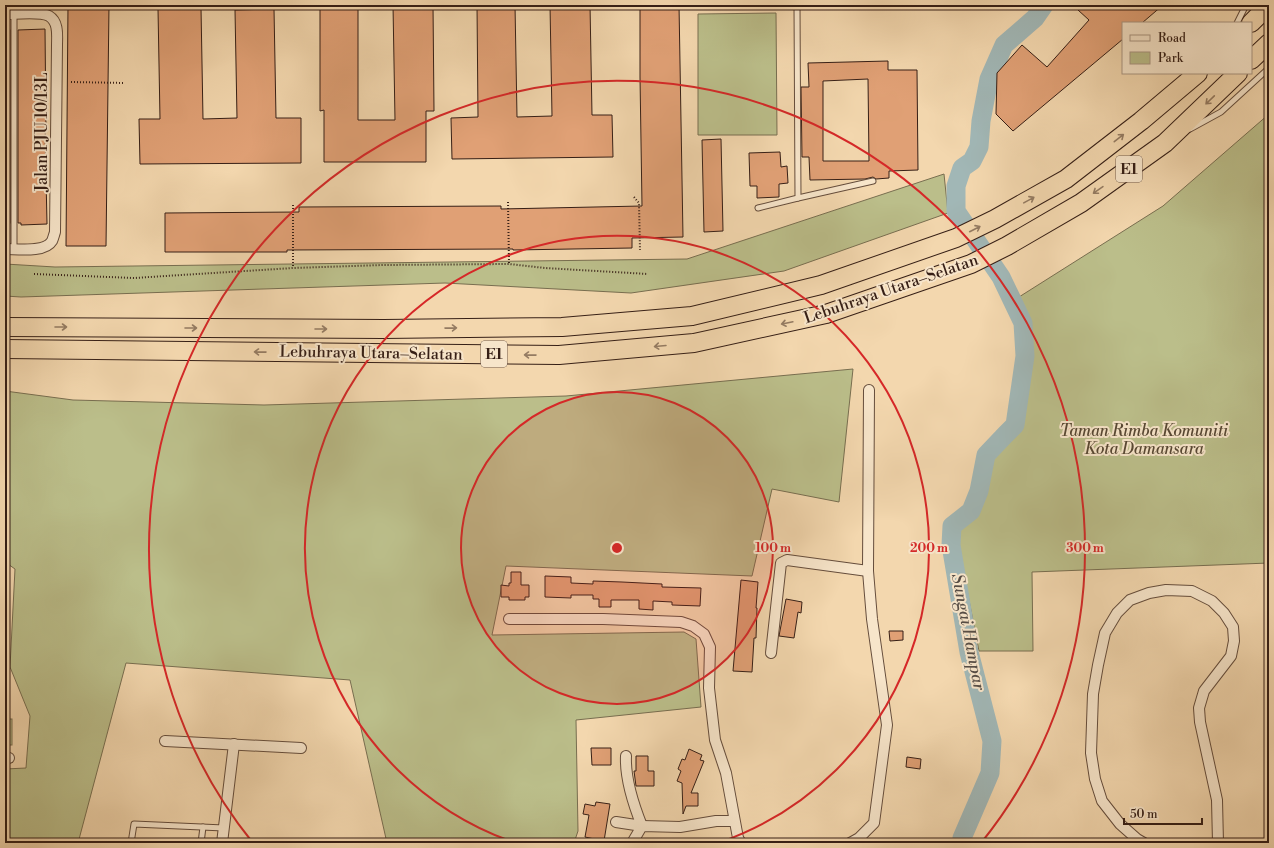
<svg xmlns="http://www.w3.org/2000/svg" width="1274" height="848" font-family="'Libre Bodoni',serif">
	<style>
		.green { fill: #bbbe8a; stroke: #786e50 }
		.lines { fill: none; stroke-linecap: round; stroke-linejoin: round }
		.river { stroke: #a1b7b6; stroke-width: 19 }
		.building { fill: #e0a075; stroke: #361f16; fill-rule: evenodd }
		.service-casing { stroke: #654d3c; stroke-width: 7 }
		.minor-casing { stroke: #654d3c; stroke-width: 12 }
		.motorway-casing { stroke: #361f16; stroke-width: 20 }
		.path { stroke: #361f16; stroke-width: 2; stroke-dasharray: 1 2; stroke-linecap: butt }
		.service { stroke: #f7e5ca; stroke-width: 5 }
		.minor { stroke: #f7e5ca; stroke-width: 10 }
		.motorway { stroke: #f3d7ae; stroke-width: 18 }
		.oneway { stroke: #947b62 }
		.ring { fill: none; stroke: #d62828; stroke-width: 2 }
		.labels { text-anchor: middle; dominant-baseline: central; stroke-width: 4; stroke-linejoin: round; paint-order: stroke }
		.shield { fill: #f7e5ca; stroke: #705a4c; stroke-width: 1 }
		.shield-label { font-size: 15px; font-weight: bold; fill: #361f16 }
		.street-label { font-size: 16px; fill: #361f16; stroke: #f7e5ca }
		.park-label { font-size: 16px; font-style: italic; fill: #574733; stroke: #f7e5ca }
		.water-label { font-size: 17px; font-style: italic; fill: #564d46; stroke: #f7e5ca }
		.centre { fill: #d62828; stroke: #f7e5ca; stroke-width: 2 }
		.ring-label { font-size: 12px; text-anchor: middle; font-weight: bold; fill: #d62828; stroke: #f7e5ca; stroke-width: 4; stroke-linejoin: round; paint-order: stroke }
	</style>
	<rect width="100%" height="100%" fill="#f3d7ae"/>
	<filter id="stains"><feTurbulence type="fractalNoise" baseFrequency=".005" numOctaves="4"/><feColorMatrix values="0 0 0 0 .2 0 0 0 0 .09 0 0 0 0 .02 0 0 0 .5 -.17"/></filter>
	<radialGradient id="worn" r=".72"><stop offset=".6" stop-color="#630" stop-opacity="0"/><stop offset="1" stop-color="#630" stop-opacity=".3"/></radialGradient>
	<!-- green -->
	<g class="green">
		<polygon points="776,13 777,135 698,135 698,14"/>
		<polygon points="1269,114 1269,563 1032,572 1033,651 979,651 959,550 960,528 975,515 986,493 993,459 1021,426 1030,355 1030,322 1019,297 1163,206"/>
		<polygon points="944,174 948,213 784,271 631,293 445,283 21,297 5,296 5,264 55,267 687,259"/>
		<polygon points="853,369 839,502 772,489 752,576 506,566 492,635 684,632 696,639 701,707 576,720 578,831 574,843 387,843 350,680 126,663 78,843 5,843 5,769 26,768 30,716 10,667 15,569 5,562 5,391 73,400 264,405 566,396"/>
		<rect x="5" y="719" width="7" height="26"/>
	</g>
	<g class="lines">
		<!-- river -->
		<polyline class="river" points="963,843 962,838 990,773 992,741 969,652 951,545 952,526 971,511 979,491 986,455 1005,435 1015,425 1025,356 1023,323 1001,277 956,211 956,186 962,168 972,161 979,147 981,121 989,79 1004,45 1035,18 1044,5"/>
	</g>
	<!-- building -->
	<g class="building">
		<polygon points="68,5 109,5 106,246 66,246"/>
		<polygon points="393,5 433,5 434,111 426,111 426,162 324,162 324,110 320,111 320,8 358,7 358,120 395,120"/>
		<polygon points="477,5 515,5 517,117 552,116 550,5 590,5 592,115 612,115 613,157 452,159 451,118 478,117"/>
		<polygon points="640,5 679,5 683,237 632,238 632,248 513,250 513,249 287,250 287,252 165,252 165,213 299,212 299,207 501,206 501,209 642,206 640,77"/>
		<polygon points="1083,5 1163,5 1142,23 1123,23 1123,39 1013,131 996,114 997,73 1022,45 1047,67 1089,20 1078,10"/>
		<polygon points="201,8 203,119 237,118 235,10 274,9 276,118 301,118 301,163 140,164 139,119 160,119 158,9"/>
		<polygon points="45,29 46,130 45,130 47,224 21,225 21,223 18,223 18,30"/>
		<rect x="5" y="30" width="5" height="193"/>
		<path d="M888 61V70H917L918 170 889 171V178L876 179 873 177 865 179 810 180 809 157H802L801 87H809L808 63ZM868 79 869 161H823V81Z"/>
		<polygon points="721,139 723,231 704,232 702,140"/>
		<polygon points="780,152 781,167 787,166 788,183 779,184 779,197 757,198 757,186 750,186 749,153"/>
		<polygon points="511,572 521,572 521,585 529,585 529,597 525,597 525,600 509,600 509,597 501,597 501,585 509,586 509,583 511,583"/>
		<polygon points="545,576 571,577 571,583 593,584 593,581 622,582 662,584 662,587 701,588 700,606 672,605 672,602 653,601 653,610 639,609 639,600 611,600 611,607 599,607 599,599 593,599 593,595 571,595 571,598 545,597"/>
		<polygon points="741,580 758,582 756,608 757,608 756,638 754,638 752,672 733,671"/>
		<polygon points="786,599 802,602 801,613 798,612 794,638 779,636"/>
		<polygon points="889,631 903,631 903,640 890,641"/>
		<polygon points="591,748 611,748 611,765 592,765"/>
		<polygon points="689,749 702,755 700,760 704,761 691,793 698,793 698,806 686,806 683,814 682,783 677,781 681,771 678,769 682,759 685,760"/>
		<polygon points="636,756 648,756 648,771 654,771 654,786 636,786 634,771 636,771"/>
		<polygon points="907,757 921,759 920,769 906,767"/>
		<polygon points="596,802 610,804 604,841 585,837 589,815 583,814 585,804 595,806"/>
	</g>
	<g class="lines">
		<!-- service casing -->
		<g class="service-casing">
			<g id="service">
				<polyline points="14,14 14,249"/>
				<polyline points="1237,23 1246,5"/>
				<polyline points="1190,129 1221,112 1269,68"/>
				<polyline points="798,198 873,181"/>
				<polyline points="758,208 798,198 797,5"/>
				<polyline points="131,843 134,824 224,828"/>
				<polyline points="201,843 203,827"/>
			</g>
		</g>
		<!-- minor casing -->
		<g class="minor-casing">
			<g id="minor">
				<path d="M5 14C15 14 41 11 49 16 59 22 57 36 57 45L55 232C54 235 53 239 52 241 45 253 17 249 5 249"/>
				<polyline points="509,619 603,619 681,622 693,626 704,634 710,647 709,688 715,740 726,773 738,838 741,843"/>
				<polyline points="771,653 781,563 787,560 868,571"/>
				<polyline points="165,741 301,748"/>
				<polyline points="5,758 9,758"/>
				<path d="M616 822 642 826C634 806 625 777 626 756"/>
				<polyline points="222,843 234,744"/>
				<polyline points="632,843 642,826 680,827 716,821 734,821"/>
				<polyline points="850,843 859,838 874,823 887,725 872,619 868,571 869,390"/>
				<polyline points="1144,843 1137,839 1120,824 1102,801 1095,779 1091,753 1093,694 1098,665 1105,633 1117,613 1130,600 1149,593 1166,590 1192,591 1212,601 1224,613 1233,627 1234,641 1231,656 1204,691 1199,708 1200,722 1217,800 1218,843"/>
			</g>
		</g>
		<!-- motorway casing -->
		<g class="motorway-casing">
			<g id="motorway">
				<polyline points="1251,23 1269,5"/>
				<polyline points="1251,60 1269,43"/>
				<polyline points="5,327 384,329 562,327 692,316 821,285 956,238 995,219 1066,179 1141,121 1198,73"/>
				<polyline points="5,349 559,355 694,343 826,314 971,264 1007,246 1081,203 1165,143 1238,73"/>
			</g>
		</g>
		<!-- path -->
		<g class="path">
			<polyline points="71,82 125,83"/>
			<polyline points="634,197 639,203 640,250"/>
			<polyline points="508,202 509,264"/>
			<polyline points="293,205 293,268"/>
			<polyline points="34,274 134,278 293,268 383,265 509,264 545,268 648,274"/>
		</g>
		<!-- service -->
		<use href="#service" class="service"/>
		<!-- minor -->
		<use href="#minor" class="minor"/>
		<!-- motorway -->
		<use href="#motorway" class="motorway"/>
	</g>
	<!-- one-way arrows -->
	<defs><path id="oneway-shaft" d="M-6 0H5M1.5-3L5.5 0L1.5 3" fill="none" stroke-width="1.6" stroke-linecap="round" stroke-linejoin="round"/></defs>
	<g class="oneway">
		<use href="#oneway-shaft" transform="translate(1210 100) rotate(136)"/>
		<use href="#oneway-shaft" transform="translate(1119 138) rotate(-38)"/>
		<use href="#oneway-shaft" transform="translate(1098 190) rotate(145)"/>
		<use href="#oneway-shaft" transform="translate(1029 200) rotate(-29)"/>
		<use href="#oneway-shaft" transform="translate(975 229) rotate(-27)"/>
		<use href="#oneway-shaft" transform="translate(787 323) rotate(168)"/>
		<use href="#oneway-shaft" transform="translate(61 327)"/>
		<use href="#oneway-shaft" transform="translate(191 328)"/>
		<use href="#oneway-shaft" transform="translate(451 328) rotate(-1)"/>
		<use href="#oneway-shaft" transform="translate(321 329)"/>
		<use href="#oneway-shaft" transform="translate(660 346) rotate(175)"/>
		<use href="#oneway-shaft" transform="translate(260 352) rotate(-179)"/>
		<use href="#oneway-shaft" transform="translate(530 355) rotate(-179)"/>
	</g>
	<!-- distance rings -->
	<circle cx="617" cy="548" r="156" fill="#d62828" fill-opacity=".12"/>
	<g class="ring">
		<circle cx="617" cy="548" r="156"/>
		<path d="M513 842A312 312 0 1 1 721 842"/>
		<path d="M253 843A468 468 0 1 1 981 843"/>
	</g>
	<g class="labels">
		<!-- shield labels -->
		<g class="shield">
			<rect x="1116" y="156" width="26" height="26" rx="3"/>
			<rect x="481" y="341" width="26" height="26" rx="3"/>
		</g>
		<g class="shield-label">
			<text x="1129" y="169">E1</text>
			<text x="494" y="354">E1</text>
		</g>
		<!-- street labels -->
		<g class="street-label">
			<text transform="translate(42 132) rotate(-90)">Jalan PJU 10/13L</text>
			<text transform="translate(891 289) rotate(-19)">Lebuhraya Utara–Selatan</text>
			<text transform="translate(371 353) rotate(1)">Lebuhraya Utara–Selatan</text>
		</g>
		<!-- park labels -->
		<g class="park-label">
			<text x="1144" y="431">Taman Rimba Komuniti<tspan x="1144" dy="18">Kota Damansara</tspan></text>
		</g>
		<!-- water labels -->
		<g class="water-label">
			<text transform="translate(968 632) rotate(79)">Sungai Hampar</text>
		</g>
	</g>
	<circle cx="617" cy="548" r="6" class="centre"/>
	<g class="ring-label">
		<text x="773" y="552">100 m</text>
		<text x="929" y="552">200 m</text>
		<text x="1085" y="552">300 m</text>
	</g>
	<!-- margin -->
	<rect width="1274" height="848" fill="none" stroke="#f3d7ae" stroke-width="20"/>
	<rect x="6" y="6" width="1262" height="836" fill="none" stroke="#361f16" stroke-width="2"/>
	<rect x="10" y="10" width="1254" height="828" fill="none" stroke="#361f16"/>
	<!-- legend -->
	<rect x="1122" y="22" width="130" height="52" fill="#f7e5ca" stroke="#aa9682"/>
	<rect x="1130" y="35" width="20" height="6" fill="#f7e5ca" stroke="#aa9682"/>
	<text x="1158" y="42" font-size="12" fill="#361f16">Road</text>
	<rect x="1130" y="52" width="20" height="12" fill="#bbbe8a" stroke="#aa9682"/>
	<text x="1158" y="62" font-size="12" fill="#361f16">Park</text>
	<!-- scale -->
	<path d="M1124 818v6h78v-6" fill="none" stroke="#361f16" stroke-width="2"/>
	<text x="1130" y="818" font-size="12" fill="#361f16" stroke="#f7e5ca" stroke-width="3" paint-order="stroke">50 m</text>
	<rect width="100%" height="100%" filter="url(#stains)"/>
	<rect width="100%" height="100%" fill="url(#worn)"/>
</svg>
